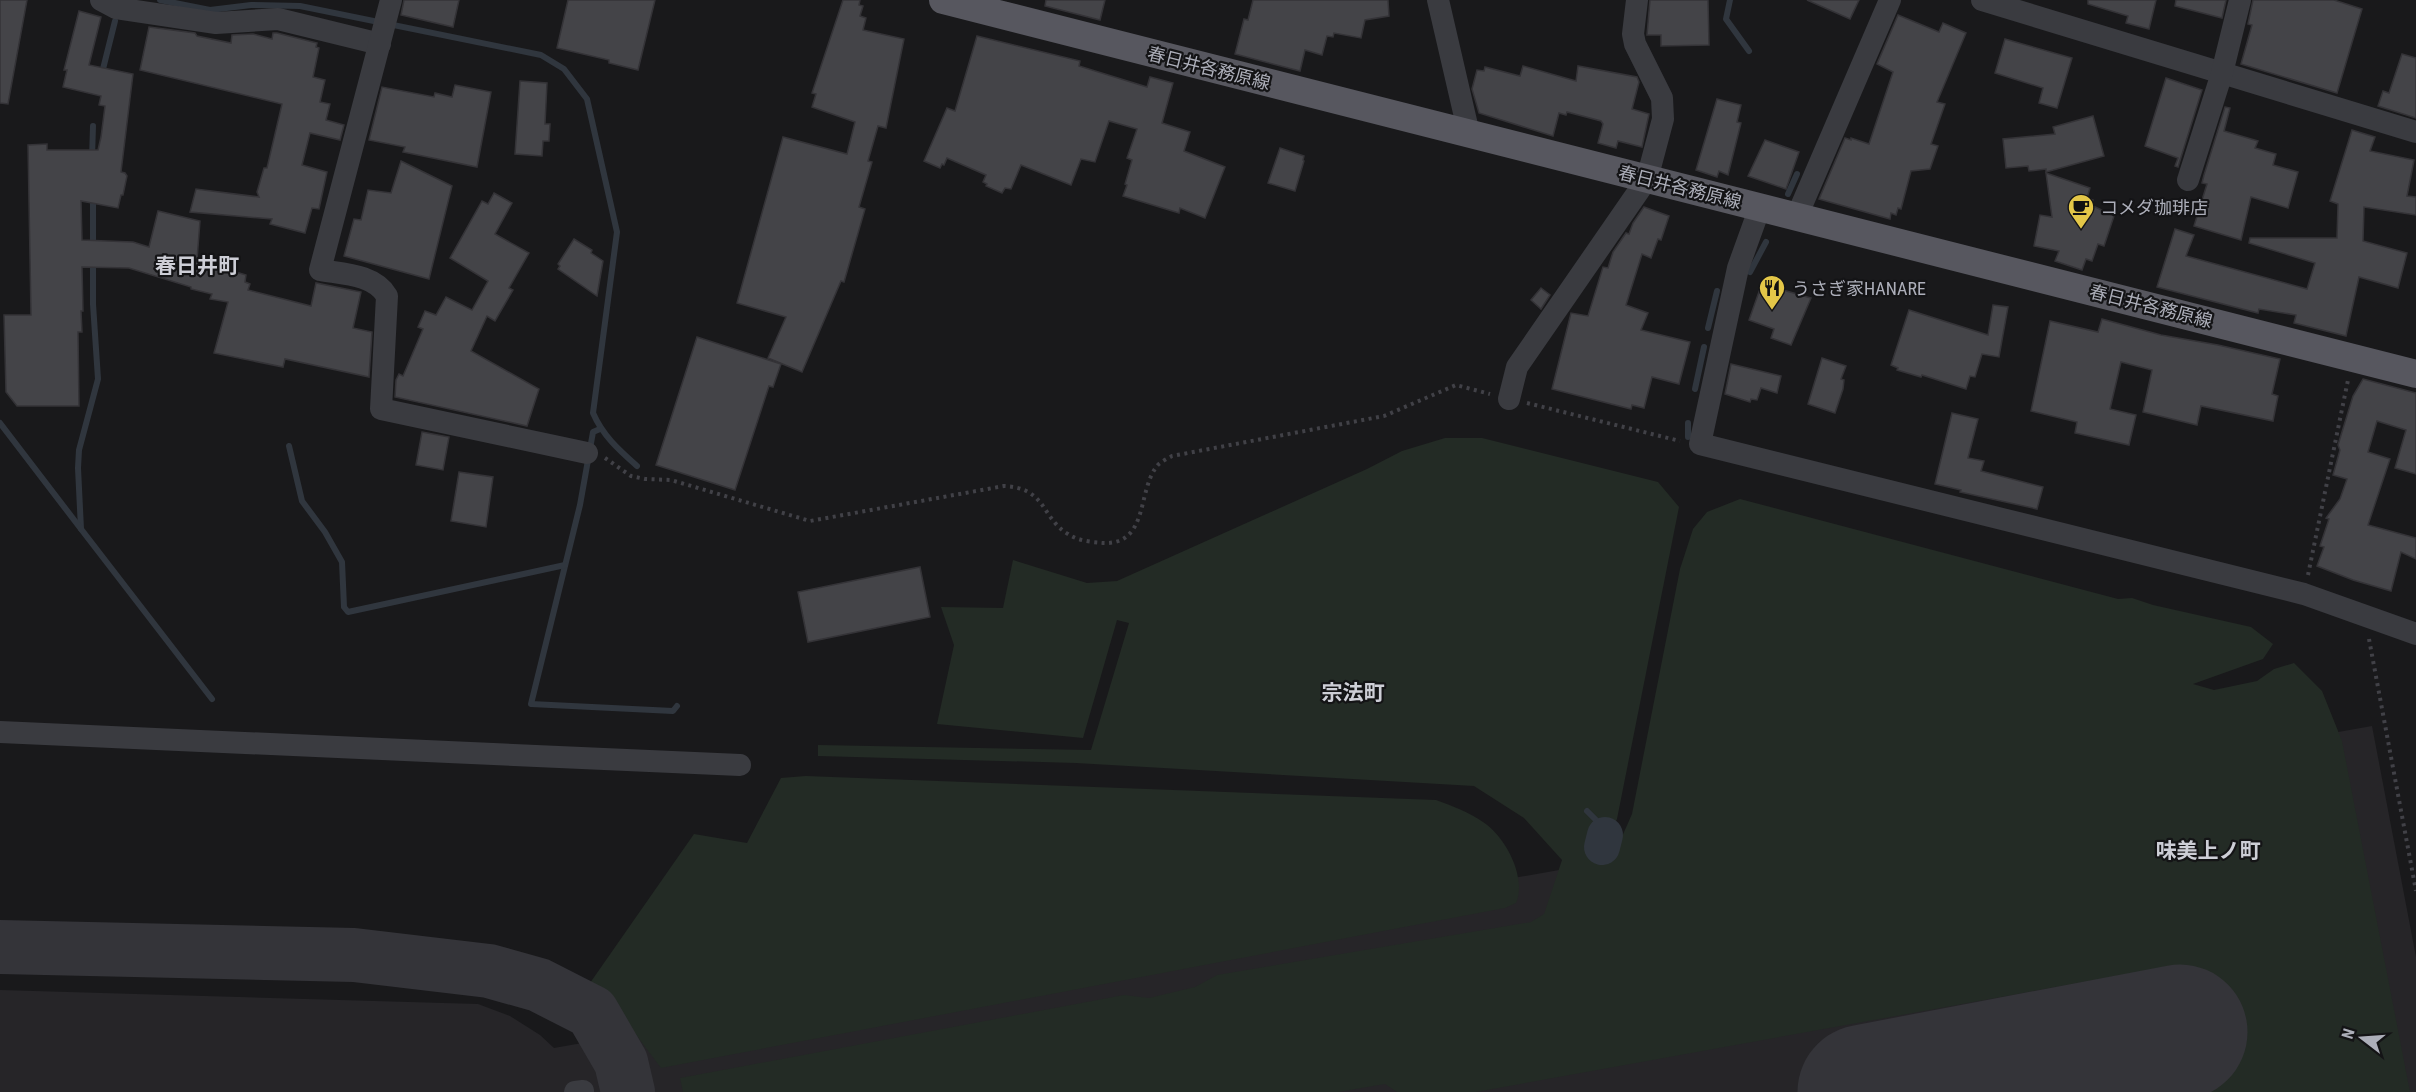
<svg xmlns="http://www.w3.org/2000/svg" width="2416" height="1092" font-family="'Roboto Condensed','Noto Sans JP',sans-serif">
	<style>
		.built { fill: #262528 }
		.green { fill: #232b25 }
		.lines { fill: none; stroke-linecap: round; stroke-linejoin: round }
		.stream { stroke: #30363e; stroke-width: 6 }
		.river { stroke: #30363e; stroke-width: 36 }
		.taxiway { stroke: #343439; stroke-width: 54 }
		.runway { stroke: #343439; stroke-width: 135 }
		.building { fill: #444448; stroke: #343337; stroke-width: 1.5 }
		.path { stroke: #414147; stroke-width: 4; stroke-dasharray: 3 4.5; stroke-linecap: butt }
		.minor { stroke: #3a3b40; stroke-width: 22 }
		.major { stroke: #57575f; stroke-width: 28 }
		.labels { text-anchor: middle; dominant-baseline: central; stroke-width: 4.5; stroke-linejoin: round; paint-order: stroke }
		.street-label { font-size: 18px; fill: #adafba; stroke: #141416 }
		.poi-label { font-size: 18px; fill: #adafba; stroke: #141416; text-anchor: start }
		.quarter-label { font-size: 21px; font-weight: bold; fill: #cdced6; stroke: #141416 }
	</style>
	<rect width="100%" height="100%" fill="#19191b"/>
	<!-- built -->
	<polygon class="built" points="2372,726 2416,957 2416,1092 0,1092 0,990 478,1004 510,1016 540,1035 554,1048"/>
	<!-- green -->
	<g class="green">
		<polygon points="1445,438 1482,438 1658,482 1679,507 1617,819 1610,834 1621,839 1632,814 1680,569 1693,529 1707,512 1740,499 2118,599 2132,598 2153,605 2251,627 2273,644 2263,659 2193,684 2214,690 2257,681 2274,669 2294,663 2322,691 2342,741 2410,1092 2192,1092 2172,966 1476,1092 1397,1092 1385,1084 1338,1092 683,1092 680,1078 1124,995 1149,998 1195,987 1217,975 1531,922 1544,914 1562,860 1524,818 1474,786 1076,763 818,756 818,745 1091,750 1129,623 1117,620 1083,738 937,724 954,645 941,607 1003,608 1013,560 1087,583 1117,581 1367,469 1402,451"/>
		<path d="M806 776 1436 800C1452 806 1469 812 1483 822 1506 837 1527 878 1516 903L1505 908 661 1068 625 1020 590 983 694 834 747 843 781 778Z"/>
	</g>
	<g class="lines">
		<!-- stream -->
		<g class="stream">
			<path d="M160 0 210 10 251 5 300 6 541 55 564 69 587 99 617 232 593 413C603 436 619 450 637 466"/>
			<polyline points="1730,0 1726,19 1749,51"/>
			<polyline points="102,73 115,21"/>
			<polyline points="92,158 93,126"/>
			<polyline points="1788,194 1797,174"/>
			<polyline points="93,195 93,248"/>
			<polyline points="93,261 93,304 98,379 79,450 78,468 81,529 212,699"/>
			<polyline points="1750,272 1766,242"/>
			<polyline points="1708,328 1717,291"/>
			<polyline points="1695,389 1704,347"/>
			<polyline points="0,423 81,529"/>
			<polyline points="1688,423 1688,437"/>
			<polyline points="600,429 593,432 580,505 531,704 673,711 677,706"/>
			<polyline points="289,446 302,501 325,532 342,562 344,607 348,612 565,565"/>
			<polyline points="1587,811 1598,822 1605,835"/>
			<polyline points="1605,835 1611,823"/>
		</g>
		<!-- river -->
		<polyline class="river" points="1602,847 1605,835"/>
		<!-- taxiway -->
		<polyline class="taxiway" points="0,947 354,955 489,971 539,985 592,1012 621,1062 628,1092"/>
		<!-- runway -->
		<polyline class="runway" points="1865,1092 2180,1032"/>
	</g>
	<!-- building -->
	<g class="building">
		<polygon points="0,0 27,0 8,104 0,103"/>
		<polygon points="459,0 453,27 401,15 404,0"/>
		<polygon points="568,0 655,0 638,70 609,63 609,60 557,48"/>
		<polygon points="843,0 860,0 859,5 863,6 860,16 866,18 863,30 904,39 886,128 878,126 868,161 872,162 859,207 865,209 844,282 841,281 802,372 768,358 786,317 737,303 783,137 847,154 855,122 812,107 816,94 812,93"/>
		<polygon points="1046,0 1105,0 1100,20 1045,6"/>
		<polygon points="1253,0 1388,0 1389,16 1365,20 1361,38 1334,33 1333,37 1327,36 1322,55 1305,50 1300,71 1235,54 1244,19 1248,20"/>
		<polygon points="1650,0 1708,0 1709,45 1661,46 1661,35 1647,35"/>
		<polygon points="1807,0 1859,0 1850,19"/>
		<polygon points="2088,0 2156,0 2149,29 2126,23 2128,16 2088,4"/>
		<polygon points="2176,0 2226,0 2222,18 2175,6"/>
		<polygon points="2253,0 2334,0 2362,9 2337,93 2241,64 2252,25 2248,24"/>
		<polygon points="79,11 101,17 89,65 133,74 121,172 125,173 127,176 123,195 121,195 118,208 81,201 82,240 133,242 149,247 158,211 200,221 197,260 246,275 245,282 250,284 248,290 311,306 316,283 361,292 353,328 372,332 369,377 285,359 283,367 214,353 228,302 210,299 212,294 191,289 191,287 129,268 82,267 83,311 81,311 82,332 78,332 79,406 17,406 6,392 4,315 31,315 28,145 47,144 47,150 98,150 101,137 105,106 99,105 101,96 63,87 67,70 64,70"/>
		<polygon points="1898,15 1939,32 1943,23 1966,33 1937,102 1945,104 1931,144 1938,146 1930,169 1911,171 1901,209 1898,208 1896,215 1891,213 1890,219 1819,199 1845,138 1851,140 1851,138 1869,144 1893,72 1877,64"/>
		<polygon points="149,27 195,33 197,36 231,43 232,35 253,34 272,39 273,33 277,33 317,43 316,47 319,48 313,77 325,80 320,102 330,104 326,120 344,125 340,140 310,133 302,165 327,172 319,209 312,208 305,233 270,224 272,219 190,212 196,189 259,197 257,192 264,168 267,168 282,104 140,70"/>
		<polygon points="977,36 1080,61 1079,66 1147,87 1150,77 1173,83 1162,123 1190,132 1184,151 1225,167 1205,218 1180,208 1179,213 1123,196 1127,185 1125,184 1132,160 1127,158 1137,129 1109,121 1095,162 1081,159 1071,185 1021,165 1011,189 1005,188 1002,193 986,186 987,184 983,182 986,175 947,158 944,165 942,164 940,168 924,161 947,108 955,111"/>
		<polygon points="2005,39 2072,58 2057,108 2039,103 2043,88 1995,73"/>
		<polygon points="2402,54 2416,58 2416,118 2378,106 2383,91 2389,93"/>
		<polygon points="1523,66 1576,81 1578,66 1637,77 1639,82 1632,109 1649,114 1642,147 1618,141 1616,148 1598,143 1603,124 1601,121 1567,112 1566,115 1559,113 1553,136 1479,113 1472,89 1477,70 1484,71 1485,67 1520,76"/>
		<polygon points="2166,78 2202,90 2178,167 2175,166 2178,158 2145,146"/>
		<polygon points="520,81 547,83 545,124 550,124 549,141 543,141 542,156 515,154"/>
		<polygon points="455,85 491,92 477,167 403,152 405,147 369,140 382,87 434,97 435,93 452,97"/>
		<polygon points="1717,99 1741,105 1737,122 1741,123 1728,175 1719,171 1717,177 1696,170"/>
		<polygon points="2225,107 2230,108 2224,131 2258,141 2255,148 2276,154 2273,165 2298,172 2288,208 2251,197 2241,240 2194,226 2207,184 2202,183 2204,175"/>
		<polygon points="2093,116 2104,156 2046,172 2046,169 2029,171 2028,166 2006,168 2003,139 2055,134 2053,127"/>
		<polygon points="2352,130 2375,137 2370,151 2414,160 2407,196 2416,197 2416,215 2364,207 2363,241 2407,253 2398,288 2359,277 2346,336 2294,323 2296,315 2259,309 2258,313 2157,287 2175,229 2194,235 2186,256 2307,289 2315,263 2249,243 2250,238 2337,238 2338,204 2330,201"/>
		<polygon points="1765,140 1799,152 1786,189 1748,176"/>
		<polygon points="1280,148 1304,156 1303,160 1304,161 1295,191 1268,183"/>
		<polygon points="401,161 452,186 429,279 344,256 354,219 361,220 368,190 391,193"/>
		<polygon points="2046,173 2090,188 2087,198 2093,200 2091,205 2114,216 2104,246 2098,244 2092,261 2086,259 2082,270 2055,261 2059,251 2034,246 2040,215 2052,217"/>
		<polygon points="494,193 512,203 495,234 529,253 509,288 513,290 495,321 487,316 471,351 539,389 527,426 395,397 396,380 399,374 403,376 423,329 418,327 425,311 436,315 446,297 472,310 488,281 450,258 482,201 488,204"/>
		<polygon points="1644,207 1669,216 1661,240 1658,239 1651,258 1642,254 1626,305 1648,313 1641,330 1690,342 1679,384 1652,377 1644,408 1632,405 1631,409 1552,389 1571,313 1588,316 1603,267 1608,268 1613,252 1626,233 1629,234 1633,223"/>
		<polygon points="574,239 592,250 591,253 603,261 597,296 558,269 560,266 558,264"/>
		<polygon points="1773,282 1784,286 1783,290 1811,298 1791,345 1771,338 1774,329 1749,320 1761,286"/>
		<polygon points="1541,288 1550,295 1541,309 1531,300"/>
		<polygon points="1993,305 2008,307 1999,357 1982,354 1975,377 1970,376 1966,389 1922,375 1921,377 1897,370 1898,368 1891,365 1909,310 1988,335"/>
		<polygon points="2102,319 2161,335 2218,345 2280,359 2272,394 2278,396 2273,421 2201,406 2197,425 2143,412 2152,370 2121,362 2110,409 2136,415 2129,445 2075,433 2077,422 2031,411 2050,321 2098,332"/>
		<polygon points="697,337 781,364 773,387 769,386 735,490 656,465"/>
		<polygon points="1822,358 1846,366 1841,379 1844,380 1843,389 1835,413 1808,404"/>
		<polygon points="1731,364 1781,376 1777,393 1761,388 1757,400 1751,399 1750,402 1725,394"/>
		<polygon points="2363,379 2416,393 2416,474 2395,468 2406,430 2377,421 2368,452 2390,459 2368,525 2416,538 2416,559 2401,552 2391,591 2353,580 2317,566 2324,547 2320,546 2329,519 2326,518 2340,499 2347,479 2333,475 2340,450 2338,445 2353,396"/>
		<polygon points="1952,413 1978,419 1968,458 1984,461 1981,471 2043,487 2037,509 1960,492 1961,490 1935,484"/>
		<polygon points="422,432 449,437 443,470 416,465"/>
		<polygon points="459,472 493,477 486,527 451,521"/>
		<polygon points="920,567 930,617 808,642 798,592"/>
	</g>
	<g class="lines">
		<!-- path -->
		<g class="path">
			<polyline points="1527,403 1680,441"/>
			<path d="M605 458 631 476 645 479 671 480 810 521 1004 486C1047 488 1041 518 1068 534 1078 541 1092 542 1103 543 1149 545 1137 491 1157 466 1160 462 1167 459 1172 456L1384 416 1456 385 1490 394"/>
			<polyline points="2308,575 2348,380"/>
			<polyline points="2369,639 2416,891"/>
		</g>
		<!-- minor -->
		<g class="minor">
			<polyline points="101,0 116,8 216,23 278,19 380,44"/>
			<path d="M391 0 320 270C342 274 374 274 387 296L381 409 587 453"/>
			<polyline points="1438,0 1469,134"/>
			<polyline points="1982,0 2416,132"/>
			<polyline points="2188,180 2222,73 2240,0"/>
			<polyline points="1760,207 1738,268 1700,444 2304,594 2416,634"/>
			<polyline points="1797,216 1890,0"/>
			<polyline points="1509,399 1517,367 1647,179 1663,119 1662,98 1635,44 1633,34 1637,0"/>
			<polyline points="0,732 740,765"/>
			<polyline points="575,1092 583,1091"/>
		</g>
		<!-- major -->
		<polyline class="major" points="943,0 2416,374"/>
	</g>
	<!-- icons -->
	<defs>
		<g id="cafe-pin" transform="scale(1.35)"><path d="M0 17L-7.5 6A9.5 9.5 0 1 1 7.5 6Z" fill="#e4c748" stroke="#141416"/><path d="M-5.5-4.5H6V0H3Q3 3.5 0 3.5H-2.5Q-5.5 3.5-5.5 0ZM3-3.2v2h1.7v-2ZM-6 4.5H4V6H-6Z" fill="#111"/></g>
		<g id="restaurant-pin" transform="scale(1.35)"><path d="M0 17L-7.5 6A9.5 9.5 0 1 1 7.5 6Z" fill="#e4c748" stroke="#141416"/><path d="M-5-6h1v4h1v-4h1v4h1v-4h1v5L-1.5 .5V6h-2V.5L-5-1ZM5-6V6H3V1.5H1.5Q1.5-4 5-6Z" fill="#111"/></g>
	</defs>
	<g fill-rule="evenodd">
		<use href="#cafe-pin" x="2081" y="207"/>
		<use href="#restaurant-pin" x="1772" y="288"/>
	</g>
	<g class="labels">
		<!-- street labels -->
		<g class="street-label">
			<text transform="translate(1209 68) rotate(14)">春日井各務原線</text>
			<text transform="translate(1680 187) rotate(14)">春日井各務原線</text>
			<text transform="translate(2151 306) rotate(14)">春日井各務原線</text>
		</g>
		<!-- poi labels -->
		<g class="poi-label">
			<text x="2100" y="207">コメダ珈琲店</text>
			<text x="1792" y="288">うさぎ家HANARE</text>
		</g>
		<!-- quarter labels -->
		<g class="quarter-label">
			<text x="197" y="266">春日井町</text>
			<text x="1353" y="693">宗法町</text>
			<text x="2208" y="851">味美上ノ町</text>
		</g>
	</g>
	<!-- north arrow -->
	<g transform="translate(2362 1038) rotate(287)" stroke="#141416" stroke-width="4.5" paint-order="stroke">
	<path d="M0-4.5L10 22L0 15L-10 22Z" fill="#adafba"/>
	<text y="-9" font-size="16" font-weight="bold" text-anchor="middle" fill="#adafba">N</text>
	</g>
</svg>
